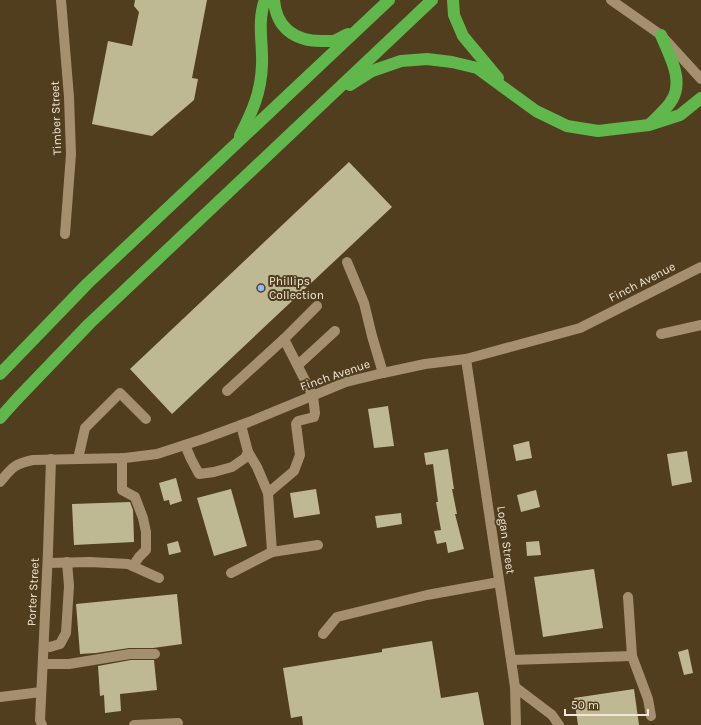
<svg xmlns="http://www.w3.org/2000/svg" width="701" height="725" font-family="Karla,sans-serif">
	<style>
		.building { fill: #bfb993 }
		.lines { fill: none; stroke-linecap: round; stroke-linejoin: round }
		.minor { stroke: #a48f6e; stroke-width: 10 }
		.highway { stroke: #60b74b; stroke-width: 12 }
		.poi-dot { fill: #8fb8fd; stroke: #503e1f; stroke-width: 1.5 }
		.labels { text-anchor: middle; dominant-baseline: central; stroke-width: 4; stroke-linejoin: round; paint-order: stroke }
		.street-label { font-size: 12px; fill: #f2e7d6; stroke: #503e1f }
		.poi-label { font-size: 12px; fill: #f2e7d6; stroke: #503e1f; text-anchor: start }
	</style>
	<rect width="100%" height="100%" fill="#503e1f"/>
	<!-- building -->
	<g class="building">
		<polygon points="135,0 207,0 192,78 198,79 194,100 152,136 92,124 108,41 132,46 139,12 134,6"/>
		<polygon points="349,162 392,207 172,414 130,369"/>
		<polygon points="388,406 394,446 374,448 368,409"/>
		<polygon points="529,441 532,458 516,461 513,445"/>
		<polygon points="448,449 454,489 452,489 457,514 455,514 464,549 448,553 446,542 437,544 434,531 441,530 436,502 438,502 433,464 426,465 424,453"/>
		<polygon points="687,451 692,482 672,486 667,454"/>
		<polygon points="176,478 182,501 170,505 169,500 164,501 159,483"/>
		<polygon points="231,489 247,546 214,556 197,498"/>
		<polygon points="316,489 320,514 294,518 290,493"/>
		<polygon points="536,490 540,507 521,512 517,495"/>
		<polygon points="130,502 133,510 134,542 74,545 72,504"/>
		<polygon points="401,513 402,524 377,528 375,516"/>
		<polygon points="178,541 181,552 169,555 167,544"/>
		<polygon points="539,541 541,555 527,556 526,542"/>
		<polygon points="594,569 603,628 543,637 534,577"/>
		<polygon points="177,594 182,644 153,648 129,648 96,653 80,654 76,604"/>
		<polygon points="432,641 441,698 478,692 484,725 303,725 302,716 291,718 283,668 382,652 382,649"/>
		<polygon points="688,649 693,673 684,675 678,652"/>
		<polygon points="131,660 154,660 157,690 120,694 121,711 105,713 104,695 100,696 98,666"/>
		<polygon points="634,689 639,725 578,725 574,698"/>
	</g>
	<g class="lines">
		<!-- minor -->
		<g class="minor">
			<polyline points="61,0 69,97 71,154 65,234"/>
			<polyline points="611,0 661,35 701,79"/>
			<polyline points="347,262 364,303 372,336 383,373"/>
			<polyline points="661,334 701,325"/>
			<polyline points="284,339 317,306"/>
			<polyline points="466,359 515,687 516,725"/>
			<polyline points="298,365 335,331"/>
			<polyline points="227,391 284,339 313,396 315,413 314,417 298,421 296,424 300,455 294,471 268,493"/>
			<polyline points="185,445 191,459 199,474 214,472 232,467 245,458 248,452 241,425"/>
			<polyline points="248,452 257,467 268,493 272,552 318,545"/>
			<polyline points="122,458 122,490 135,497 143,518 146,532 146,550 139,557 133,566"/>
			<polyline points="78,459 85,428 120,393 146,419"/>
			<path d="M0 482C12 468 14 464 33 460L125 458 157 454 203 439 249 422 346 382 383 373 425 364 466 359 580 328 701 267"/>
			<polyline points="48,563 90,562 128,564 159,578"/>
			<polyline points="231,573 272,552"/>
			<polyline points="323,634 337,617 427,595 499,582"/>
			<polyline points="44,646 50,647 60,644 66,633 69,586 67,562"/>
			<polyline points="632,656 648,699 651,716"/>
			<polyline points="511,660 632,656 628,597"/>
			<polyline points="43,664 69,664 130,654 155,654"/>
			<polyline points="515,687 552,715 559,725"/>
			<polyline points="0,697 41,692"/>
			<polyline points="42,725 40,720 48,552 51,459"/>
			<polyline points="134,725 178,723 177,725"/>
		</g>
		<!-- highway -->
		<g class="highway">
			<path d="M274 0C276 27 294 41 321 41 325 41 329 41 333 41 338 40 343 36 348 34"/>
			<polyline points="453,0 454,15 463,36 498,78"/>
			<polyline points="350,85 372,71 401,61 427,59 452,62 477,68 536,111 567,126 598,131 649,125 680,115 701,98"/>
			<path d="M651 123C657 117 665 110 670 103 686 82 669 55 661 35"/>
			<path d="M240 136C252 112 261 93 262 65 263 44 257 21 265 0"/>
			<polyline points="0,374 87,284 389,0"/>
			<polyline points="0,418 17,399 89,324 432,0"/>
		</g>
	</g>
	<!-- markers -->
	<circle class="poi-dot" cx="261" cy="288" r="4"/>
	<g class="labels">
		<!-- street labels -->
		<g class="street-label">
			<text transform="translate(56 118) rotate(-92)">Timber Street</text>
			<text transform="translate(642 282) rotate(-27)">Finch Avenue</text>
			<text transform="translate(335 375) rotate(-19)">Finch Avenue</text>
			<text transform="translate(506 540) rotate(82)">Logan Street</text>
			<text transform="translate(33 592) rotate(-87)">Porter Street</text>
		</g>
		<!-- poi labels -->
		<g class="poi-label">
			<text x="269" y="281">Phillips<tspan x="269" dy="14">Collection</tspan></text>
		</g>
	</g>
	<!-- scale -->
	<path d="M565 709v6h83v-6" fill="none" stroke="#f2e7d6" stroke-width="2"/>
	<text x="571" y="709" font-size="12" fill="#f2e7d6" stroke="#503e1f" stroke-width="3" paint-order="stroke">50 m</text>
</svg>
